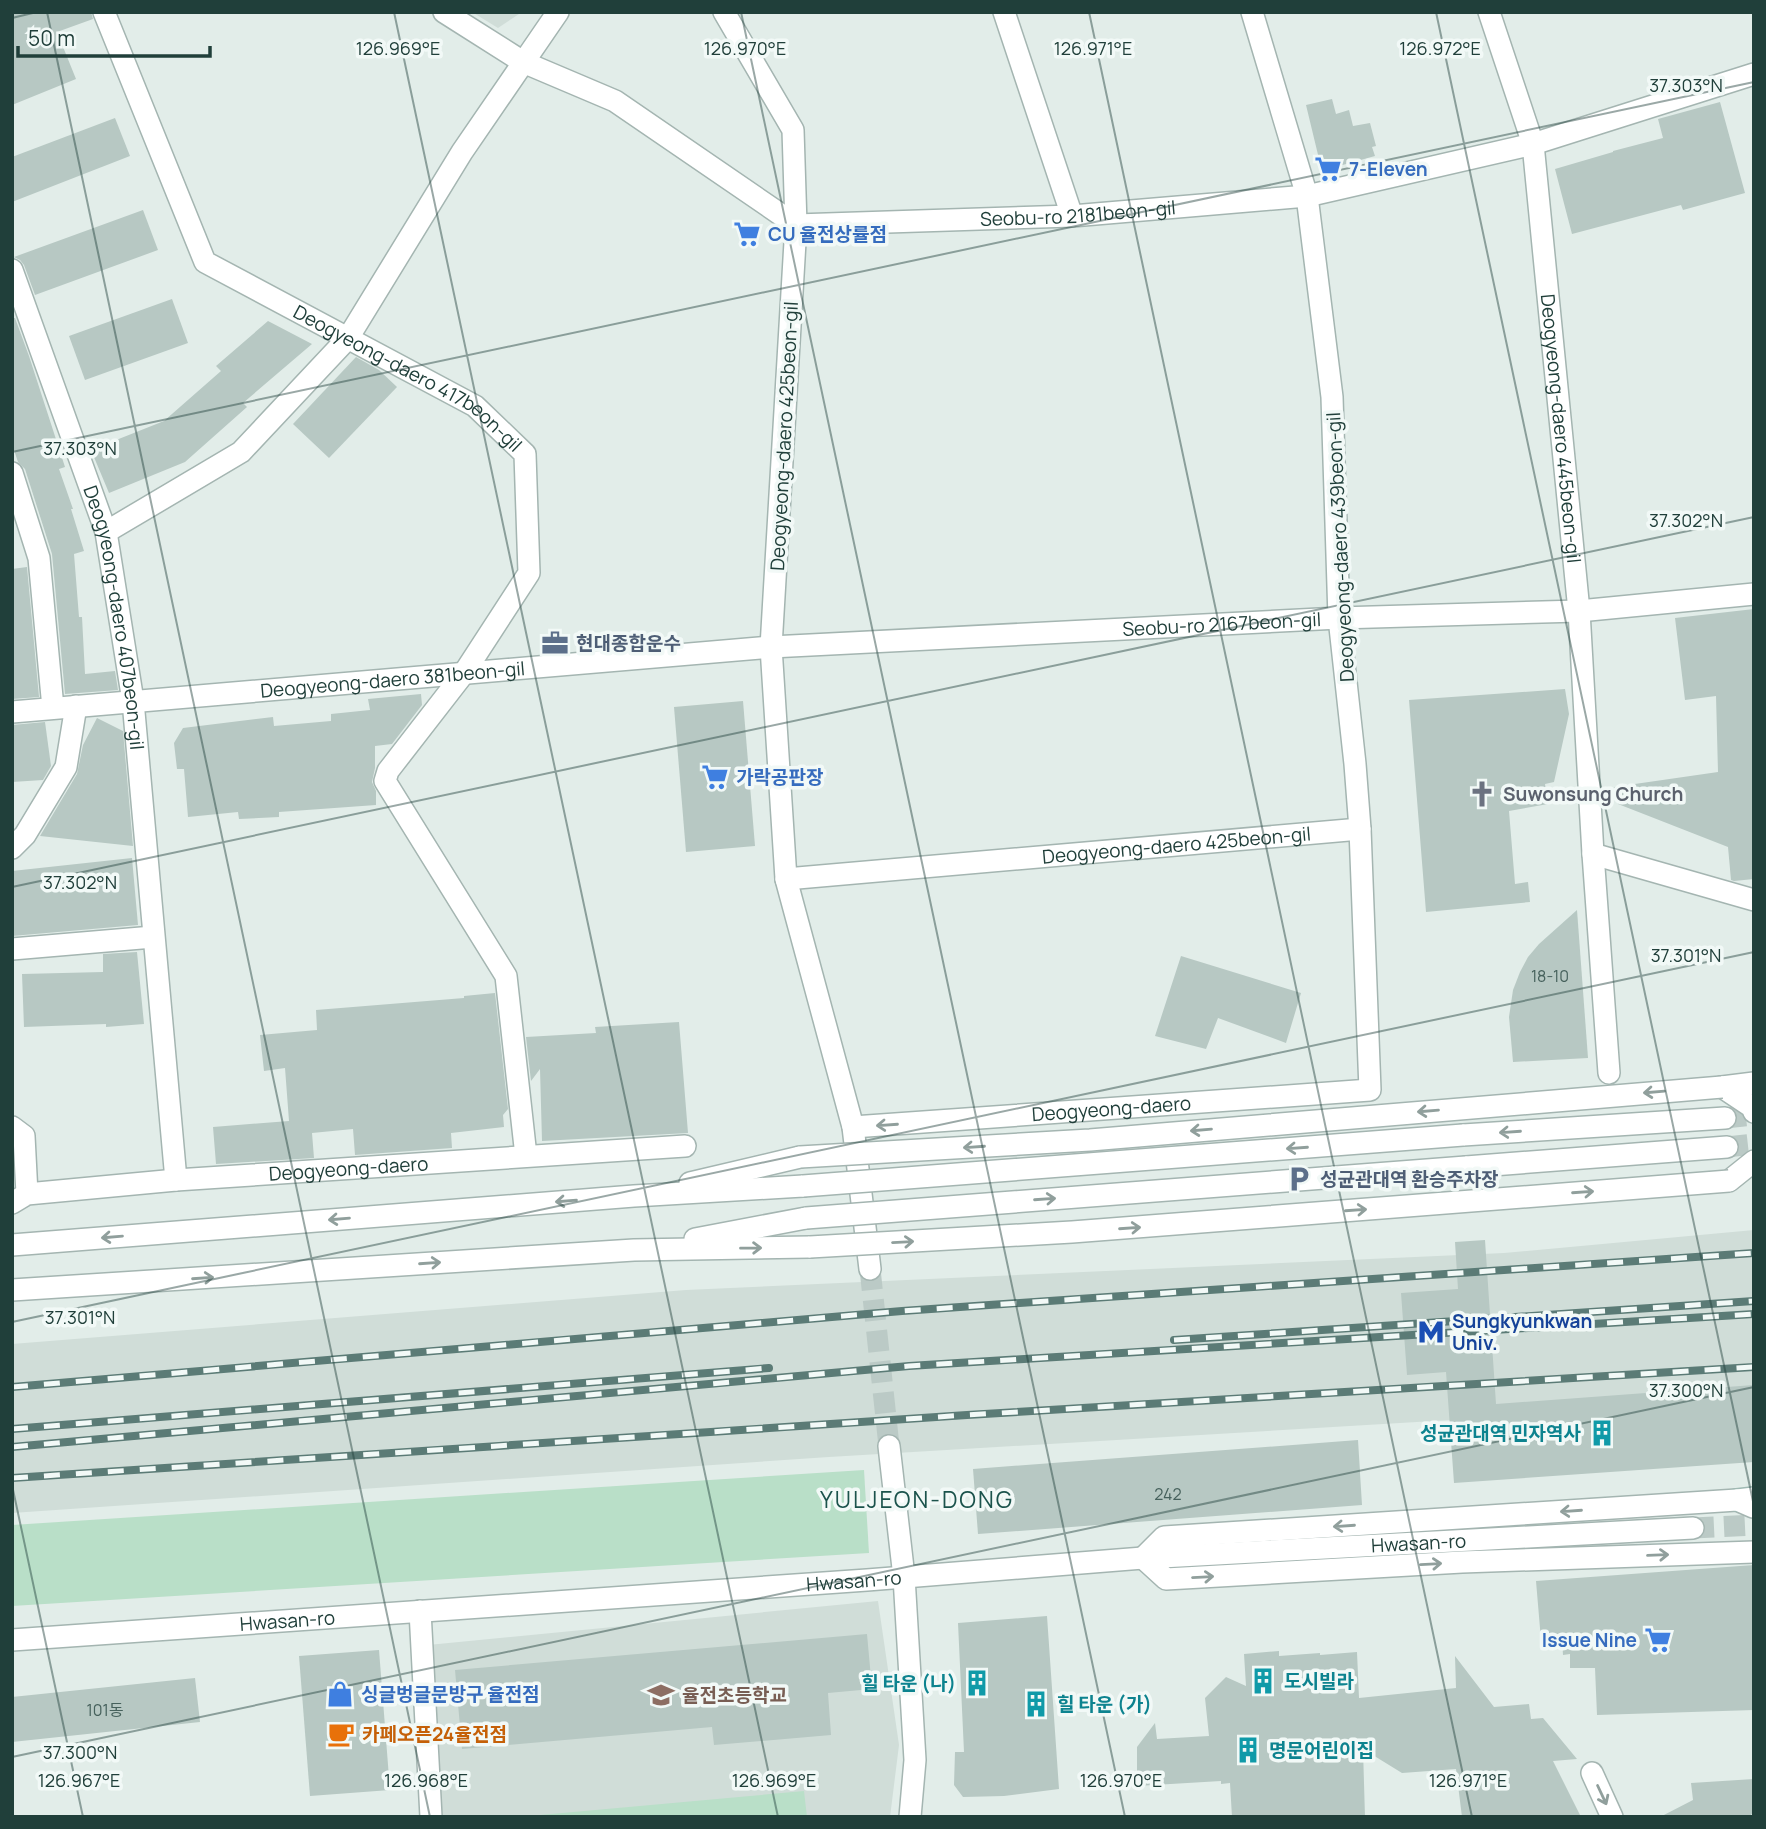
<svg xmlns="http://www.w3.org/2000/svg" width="1766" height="1829" font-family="Manrope,'Noto Sans KR',sans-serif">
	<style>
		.built { fill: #d0ddd8 }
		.green { fill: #b9dfc8 }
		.building { fill: #b7c8c3 }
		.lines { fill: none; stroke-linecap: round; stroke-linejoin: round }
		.minor-tunnel { stroke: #bbcac6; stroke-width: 21; stroke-dasharray: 21 10; stroke-linecap: butt }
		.tertiary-tunnel { stroke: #bbcac6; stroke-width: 21; stroke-dasharray: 21 10; stroke-linecap: butt }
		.minor-casing { stroke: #a4b5b1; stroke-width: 24 }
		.tertiary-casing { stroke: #a4b5b1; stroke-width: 24 }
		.secondary-casing { stroke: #9fb9b3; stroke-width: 24 }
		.minor { stroke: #fff; stroke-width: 21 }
		.tertiary { stroke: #fff; stroke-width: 21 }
		.secondary { stroke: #fff; stroke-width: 21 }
		.rail-casing { stroke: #5b7b76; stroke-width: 8 }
		.rail { stroke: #f2f9f7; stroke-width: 5; stroke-dasharray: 16; stroke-linecap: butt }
		.tertiary-bridge-casing { stroke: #a4b5b1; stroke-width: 24; stroke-linecap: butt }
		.tertiary-bridge { stroke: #fff; stroke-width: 21 }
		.oneway { stroke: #909f9c }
		.ticks { fill: none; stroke: #203f3a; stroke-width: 2; stroke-opacity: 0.45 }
		.labels { text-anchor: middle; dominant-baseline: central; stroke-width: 7; stroke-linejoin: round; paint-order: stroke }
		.number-label { font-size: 16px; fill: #46615c }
		.shop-label { font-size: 19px; font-weight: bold; fill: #366cbe; stroke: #f2f9f7; text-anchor: start }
		.street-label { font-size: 19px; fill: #203f3a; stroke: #f2f9f7 }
		.service-label { font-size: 19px; font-weight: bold; fill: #4e5e75; stroke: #f2f9f7; text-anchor: start }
		.worship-label { font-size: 19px; font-weight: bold; fill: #5b616d; stroke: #f2f9f7; text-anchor: start }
		.transit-label { font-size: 19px; font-weight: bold; fill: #164399; stroke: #f2f9f7; text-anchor: start }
		.culture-label { font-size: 19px; font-weight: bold; fill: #0d838f; stroke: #f2f9f7; text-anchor: start }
		.education-label { font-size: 19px; font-weight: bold; fill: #785e54; stroke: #f2f9f7; text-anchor: start }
		.food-label { font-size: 19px; font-weight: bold; fill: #c56008; stroke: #f2f9f7; text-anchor: start }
		.quarter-label { font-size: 23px; letter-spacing: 2px; fill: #1b534c; stroke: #f2f9f7 }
		.ticks-label { font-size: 18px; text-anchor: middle; fill: #203f3a; stroke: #f2f9f7; stroke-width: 7; stroke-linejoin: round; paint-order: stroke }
	</style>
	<rect width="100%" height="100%" fill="#e2ede9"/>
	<!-- built -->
	<g class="built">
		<polygon points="472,12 522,12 498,28"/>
		<polygon points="1754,1230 1754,1402 829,1457 12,1513 12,1344 686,1290 1504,1253"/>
		<polygon points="878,1601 899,1745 890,1817 440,1817 428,1645"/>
	</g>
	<!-- green -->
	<g class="green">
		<polygon points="864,1470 869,1553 12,1606 12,1525"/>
		<polygon points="804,1791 807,1817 518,1817"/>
	</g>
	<!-- building -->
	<g class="building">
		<polygon points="12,12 91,12 93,19 57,32 76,79 12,105"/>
		<polygon points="1332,99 1336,114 1349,110 1353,126 1370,123 1376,146 1372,147 1375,156 1328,169 1320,163 1306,105"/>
		<polygon points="1720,102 1745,193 1683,210 1681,205 1572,234 1555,169 1613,152 1613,151 1663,138 1658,119"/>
		<polygon points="115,118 130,156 12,202 12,157"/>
		<polygon points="143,210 158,250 35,295 24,265 20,260 14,257"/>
		<polygon points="172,299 188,343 85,380 69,336"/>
		<polygon points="12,318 15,318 29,356 65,467 59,469 73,509 71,509 84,551 74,554 79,617 82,617 85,674 115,671 118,690 65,694 52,554 25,469 18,462 12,444"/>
		<polygon points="268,321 312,344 243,403 247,407 185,462 109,493 91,450 164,421 221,371 216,366"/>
		<polygon points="356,357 379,370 397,387 329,458 293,424"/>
		<polygon points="27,567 39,697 12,699 12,569"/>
		<polygon points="1754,609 1754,879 1734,881 1731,880 1728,847 1618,804 1614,787 1718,772 1716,696 1685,700 1675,618"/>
		<polygon points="1565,689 1569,714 1554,782 1545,784 1548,804 1509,811 1515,884 1528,882 1530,902 1426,912 1409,700"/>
		<polygon points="421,694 422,705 392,744 375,746 375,768 372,782 376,791 376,805 279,812 279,817 239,819 238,812 188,817 184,769 177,769 174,743 183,728 273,717 274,726 331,721 331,714 370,710 368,699"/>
		<polygon points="743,701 755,846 686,852 674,707"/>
		<polygon points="97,718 123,731 133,846 40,836 77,774 83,745"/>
		<polygon points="45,722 51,766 43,780 12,782 12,725"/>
		<polygon points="132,858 138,925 12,936 12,871"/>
		<polygon points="1577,910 1588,1058 1513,1062 1509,1017 1513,990 1520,972 1528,957 1539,944"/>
		<polygon points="137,952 144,1024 106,1027 106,1024 24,1027 22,974 103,972 103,954"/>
		<polygon points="1181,956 1301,993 1286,1043 1218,1018 1206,1049 1155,1036"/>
		<polygon points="495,993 508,1109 503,1115 504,1127 451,1133 452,1148 355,1155 353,1129 312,1133 314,1158 216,1164 213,1127 289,1121 285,1068 264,1071 260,1035 317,1030 316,1010 464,998 464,996"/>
		<polygon points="679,1022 688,1133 542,1141 540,1069 531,1081 526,1037 596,1033 595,1027"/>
		<polygon points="1485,1240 1496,1404 1754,1385 1754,1462 1454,1483 1446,1372 1407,1375 1401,1293 1458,1289 1455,1242"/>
		<polygon points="1358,1440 1362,1505 978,1534 973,1469"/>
		<polygon points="1754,1565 1754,1710 1597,1715 1595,1668 1570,1668 1570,1654 1563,1655 1562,1639 1541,1640 1536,1581"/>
		<polygon points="1047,1616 1059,1789 1004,1796 963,1797 954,1785 955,1752 964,1752 958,1623"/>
		<polygon points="867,1634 872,1689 828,1693 831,1735 714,1745 712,1727 462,1749 455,1670"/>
		<polygon points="379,1650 390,1790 310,1796 299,1656"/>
		<polygon points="1279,1651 1279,1656 1320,1653 1320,1655 1357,1652 1359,1698 1456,1688 1455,1656 1494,1707 1529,1704 1531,1719 1543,1718 1577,1759 1553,1761 1581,1817 1462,1817 1456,1769 1402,1773 1363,1749 1365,1817 1232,1817 1230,1783 1221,1784 1221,1781 1137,1786 1137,1747 1155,1723 1157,1739 1209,1736 1205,1698 1226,1677 1246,1686 1244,1654"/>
		<polygon points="195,1678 200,1722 12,1742 12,1697"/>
		<polygon points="1754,1779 1754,1810 1750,1817 1660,1817 1693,1800 1691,1783"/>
	</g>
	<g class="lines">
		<!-- minor-tunnel -->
		<polyline class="minor-tunnel" points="870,1269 889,1446"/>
		<!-- tertiary-tunnel -->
		<g class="tertiary-tunnel">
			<polyline points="1725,1118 1754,1115"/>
			<polyline points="1727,1147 1754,1144"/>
			<polyline points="1693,1528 1754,1525"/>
		</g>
		<!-- minor casing -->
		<g class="minor-casing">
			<g id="minor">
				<path id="s1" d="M104 12 205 262 475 406 525 454 529 573 464 673 388 771 385 781 506 976 526 1156"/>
				<path id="s2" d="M444 12 523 62 615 101 796 225 1072 216 1307 196 1533 144 1754 74"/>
				<polyline points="724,12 793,130 796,225 771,647 786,879 853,1127 870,1269"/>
				<polyline points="1004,12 1072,216"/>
				<path id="s3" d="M1489 12 1533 144 1579 611 1593 854 1609 1073"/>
				<path id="s4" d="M12 270 106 532 133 701 176 1180"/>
				<polyline points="12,473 39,558 53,708"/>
				<polyline points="106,532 241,452 348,338 462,152 558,12"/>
				<path id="s5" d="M12 712 771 647 1339 618 1579 611 1754 594"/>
				<polyline points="12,848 25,835 66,767 76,706"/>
				<polyline points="1593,854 1754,900"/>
				<path id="s6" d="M786 879 1360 829"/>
				<polyline points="12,949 153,937"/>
				<polyline points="12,1127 24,1136 27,1194"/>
				<path id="s7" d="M853 1127 1370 1090 1360 829 1355 764 1339 618 1332 397 1307 196 1252 12"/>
				<path id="s8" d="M12 1203 27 1194 176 1180 685 1146"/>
				<polyline points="889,1446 904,1577"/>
				<polyline points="420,1611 431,1817"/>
				<polyline points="1592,1773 1612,1817"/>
			</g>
		</g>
		<!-- tertiary casing -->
		<g class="tertiary-casing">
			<g id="tertiary">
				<polyline points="1722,1087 1752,1107 1754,1112"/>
				<polyline points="1722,1087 1754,1083"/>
				<polyline points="1463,1135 1725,1118"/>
				<polyline points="1466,1167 1727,1147"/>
				<polyline points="1729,1181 1754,1161"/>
				<polyline points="690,1183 800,1157"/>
				<polyline points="695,1239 806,1218"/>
				<polyline points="12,1245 634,1196 803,1186"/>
				<polyline points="12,1290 634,1250 810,1247"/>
				<polyline points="1143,1558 1164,1537 1737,1500 1753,1507"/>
				<polyline points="1143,1558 1166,1579 1462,1562 1754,1552"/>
				<polyline points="904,1577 915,1760 910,1817"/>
				<path id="s9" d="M12 1640 867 1580 1143 1558 1693 1528"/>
			</g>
		</g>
		<!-- secondary casing -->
		<g class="secondary-casing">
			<polyline id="secondary" points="1737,1500 1754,1498"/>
		</g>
		<!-- minor -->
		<use href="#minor" class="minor"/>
		<!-- tertiary -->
		<use href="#tertiary" class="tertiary"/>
		<!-- secondary -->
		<use href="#secondary" class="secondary"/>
		<!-- rail casing -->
		<g class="rail-casing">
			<g id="rail">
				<polyline points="1174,1340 1754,1301"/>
				<polyline points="12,1387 902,1311 1754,1253"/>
				<polyline points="12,1429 769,1368"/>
				<polyline points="12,1447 909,1366 1754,1314"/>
				<polyline points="12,1478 967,1415 1754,1367"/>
			</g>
		</g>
		<!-- rail -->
		<use href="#rail" class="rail"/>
		<!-- tertiary-bridge casing -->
		<g class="tertiary-bridge-casing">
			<g id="tertiary-bridge">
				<polyline points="800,1157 1090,1140 1722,1087"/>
				<polyline points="803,1186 1463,1135"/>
				<polyline points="806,1218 1466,1167"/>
				<polyline points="810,1247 1072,1232 1729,1181"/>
			</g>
		</g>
		<!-- tertiary-bridge -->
		<use href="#tertiary-bridge" class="tertiary-bridge"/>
	</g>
	<!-- one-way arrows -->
	<defs><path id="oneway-shaft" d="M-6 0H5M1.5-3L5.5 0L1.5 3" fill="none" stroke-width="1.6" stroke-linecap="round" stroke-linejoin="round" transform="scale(1.75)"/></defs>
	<g class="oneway">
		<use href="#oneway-shaft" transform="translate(1654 1092) rotate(175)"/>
		<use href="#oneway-shaft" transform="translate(1428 1111) rotate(175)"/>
		<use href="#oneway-shaft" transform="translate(887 1125) rotate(176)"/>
		<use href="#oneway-shaft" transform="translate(1201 1130) rotate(175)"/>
		<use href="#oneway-shaft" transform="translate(1510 1132) rotate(176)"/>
		<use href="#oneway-shaft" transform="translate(974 1147) rotate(176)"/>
		<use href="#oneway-shaft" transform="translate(1297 1148) rotate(176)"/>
		<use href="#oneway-shaft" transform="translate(1583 1192) rotate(-4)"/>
		<use href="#oneway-shaft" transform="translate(1045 1199) rotate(-4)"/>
		<use href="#oneway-shaft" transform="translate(566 1201) rotate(175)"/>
		<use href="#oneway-shaft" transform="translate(1356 1210) rotate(-4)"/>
		<use href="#oneway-shaft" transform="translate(339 1219) rotate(175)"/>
		<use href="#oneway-shaft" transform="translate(1130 1228) rotate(-4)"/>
		<use href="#oneway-shaft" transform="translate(112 1237) rotate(175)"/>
		<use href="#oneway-shaft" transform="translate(903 1242) rotate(-3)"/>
		<use href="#oneway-shaft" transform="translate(751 1248) rotate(-1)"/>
		<use href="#oneway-shaft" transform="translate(430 1263) rotate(-4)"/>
		<use href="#oneway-shaft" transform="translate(203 1278) rotate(-4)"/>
		<use href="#oneway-shaft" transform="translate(1571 1511) rotate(176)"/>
		<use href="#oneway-shaft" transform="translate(1344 1526) rotate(176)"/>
		<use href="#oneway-shaft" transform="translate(1658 1555) rotate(-2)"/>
		<use href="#oneway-shaft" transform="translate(1431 1564) rotate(-3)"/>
		<use href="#oneway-shaft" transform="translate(1203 1577) rotate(-3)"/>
		<use href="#oneway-shaft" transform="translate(1602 1795) rotate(65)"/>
	</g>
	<!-- ticks -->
	<path class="ticks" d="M47 12 430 1817M394 12 778 1817M741 12 1125 1817M1089 12 1472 1817M1436 12 1754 1506M12 18 37 12M12 452 1754 82M12 887 1754 517M12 1322 1754 952M12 1485 83 1817M12 1757 1754 1387"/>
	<!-- icons -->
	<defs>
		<g id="supermarket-bare" transform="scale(2.1)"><path d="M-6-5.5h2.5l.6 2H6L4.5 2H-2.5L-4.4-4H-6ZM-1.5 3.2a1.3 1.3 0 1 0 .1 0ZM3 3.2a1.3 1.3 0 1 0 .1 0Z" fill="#3f7fe0" stroke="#f2f9f7" stroke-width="2.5" paint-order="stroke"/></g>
		<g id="office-bare" transform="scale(2.1)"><path d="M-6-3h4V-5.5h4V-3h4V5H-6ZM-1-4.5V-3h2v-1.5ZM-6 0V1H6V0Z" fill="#5c6f8a" stroke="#f2f9f7" stroke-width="2.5" paint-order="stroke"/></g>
		<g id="church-bare" transform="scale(2.1)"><path d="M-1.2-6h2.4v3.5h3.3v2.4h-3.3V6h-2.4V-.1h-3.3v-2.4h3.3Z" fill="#6b7280" stroke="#f2f9f7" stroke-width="2.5" paint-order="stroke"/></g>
		<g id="parking-bare" transform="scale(2.1)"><path d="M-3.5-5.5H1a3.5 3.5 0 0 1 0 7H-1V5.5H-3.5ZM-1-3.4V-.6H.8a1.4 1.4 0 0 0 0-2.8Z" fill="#5c6f8a" stroke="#f2f9f7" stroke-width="2.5" paint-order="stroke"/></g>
		<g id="metro-bare" transform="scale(2.1)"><path d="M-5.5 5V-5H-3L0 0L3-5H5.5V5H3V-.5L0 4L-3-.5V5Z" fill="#1a4fb4" stroke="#f2f9f7" stroke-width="2.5" paint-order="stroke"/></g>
		<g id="building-bare" transform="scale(2.1)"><path d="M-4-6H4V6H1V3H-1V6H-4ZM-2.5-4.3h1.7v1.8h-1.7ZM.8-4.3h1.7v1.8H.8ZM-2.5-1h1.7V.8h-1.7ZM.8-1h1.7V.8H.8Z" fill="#0f9aa8" stroke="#f2f9f7" stroke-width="2.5" paint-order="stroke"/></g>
		<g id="shop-bare" transform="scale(2.1)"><path d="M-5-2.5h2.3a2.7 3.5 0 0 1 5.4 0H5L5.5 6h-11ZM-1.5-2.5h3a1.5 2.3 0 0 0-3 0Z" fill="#3f7fe0" stroke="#f2f9f7" stroke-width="2.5" paint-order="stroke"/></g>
		<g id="school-bare" transform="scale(2.1)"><path d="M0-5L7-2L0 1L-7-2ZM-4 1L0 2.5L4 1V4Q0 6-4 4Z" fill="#8d6e63" stroke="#f2f9f7" stroke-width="2.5" paint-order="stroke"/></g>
		<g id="cafe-bare" transform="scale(2.1)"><path d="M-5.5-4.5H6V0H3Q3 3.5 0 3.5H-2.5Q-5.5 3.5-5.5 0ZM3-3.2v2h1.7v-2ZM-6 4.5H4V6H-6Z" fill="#e8710a" stroke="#f2f9f7" stroke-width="2.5" paint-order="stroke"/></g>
	</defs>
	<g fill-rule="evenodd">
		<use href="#supermarket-bare" x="1328" y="169"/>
		<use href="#supermarket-bare" x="747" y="234"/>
		<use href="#office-bare" x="555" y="643"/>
		<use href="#supermarket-bare" x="715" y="777"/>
		<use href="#church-bare" x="1482" y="794"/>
		<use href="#parking-bare" x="1299" y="1179"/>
		<use href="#metro-bare" x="1431" y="1332"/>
		<use href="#building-bare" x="1602" y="1433"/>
		<use href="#supermarket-bare" x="1658" y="1640"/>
		<use href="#building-bare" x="1263" y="1681"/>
		<use href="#building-bare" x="977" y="1683"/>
		<use href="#shop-bare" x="340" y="1694"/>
		<use href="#school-bare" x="661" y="1695"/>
		<use href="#building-bare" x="1036" y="1704"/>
		<use href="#cafe-bare" x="341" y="1734"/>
		<use href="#building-bare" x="1248" y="1750"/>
	</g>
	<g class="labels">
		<!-- number labels -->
		<g class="number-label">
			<text x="1550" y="976">18-10</text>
			<text x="1168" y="1494">242</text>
			<text x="105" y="1710">101동</text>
		</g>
		<!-- shop labels -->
		<g class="shop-label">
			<text x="1349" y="169">7-Eleven</text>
			<text x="768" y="234">CU 율전상률점</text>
			<text x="736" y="777">가락공판장</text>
			<text x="1637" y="1640" text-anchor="end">Issue Nine</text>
			<text x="361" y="1694">싱글벙글문방구 율전점</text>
		</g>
		<!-- street labels -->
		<g class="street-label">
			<text stroke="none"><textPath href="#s2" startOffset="695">Seobu-ro 2181beon-gil</textPath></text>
			<text stroke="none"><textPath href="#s1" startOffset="504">Deogyeong-daero 417beon-gil</textPath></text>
			<text stroke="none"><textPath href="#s3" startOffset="425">Deogyeong-daero 445beon-gil</textPath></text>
			<text transform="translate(784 436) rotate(-87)">Deogyeong-daero 425beon-gil</text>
			<text transform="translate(1340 547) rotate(-93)">Deogyeong-daero 439beon-gil</text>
			<text stroke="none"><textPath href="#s4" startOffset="364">Deogyeong-daero 407beon-gil</textPath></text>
			<text stroke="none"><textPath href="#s5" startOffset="1213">Seobu-ro 2167beon-gil</textPath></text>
			<text stroke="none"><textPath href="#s5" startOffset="382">Deogyeong-daero 381beon-gil</textPath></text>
			<text stroke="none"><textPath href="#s6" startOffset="392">Deogyeong-daero 425beon-gil</textPath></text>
			<text stroke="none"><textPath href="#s7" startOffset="259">Deogyeong-daero</textPath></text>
			<text stroke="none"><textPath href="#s8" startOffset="340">Deogyeong-daero</textPath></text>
			<text stroke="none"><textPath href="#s9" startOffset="1410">Hwasan-ro</textPath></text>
			<text stroke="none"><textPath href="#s9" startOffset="844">Hwasan-ro</textPath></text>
			<text stroke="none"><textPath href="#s9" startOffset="276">Hwasan-ro</textPath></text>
		</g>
		<!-- service labels -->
		<g class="service-label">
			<text x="576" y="643">현대종합운수</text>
			<text x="1320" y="1179">성균관대역 환승주차장</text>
		</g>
		<!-- worship labels -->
		<g class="worship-label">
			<text x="1503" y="794">Suwonsung Church</text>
		</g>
		<!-- transit labels -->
		<g class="transit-label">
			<text x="1452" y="1321">Sungkyunkwan<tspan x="1452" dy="22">Univ.</tspan></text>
		</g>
		<!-- culture labels -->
		<g class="culture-label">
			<text x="1581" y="1433" text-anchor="end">성균관대역 민자역사</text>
			<text x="1284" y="1681">도시빌라</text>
			<text x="956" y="1683" text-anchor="end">힐 타운 (나)</text>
			<text x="1057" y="1704">힐 타운 (가)</text>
			<text x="1269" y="1750">명문어린이집</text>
		</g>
		<!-- education labels -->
		<g class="education-label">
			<text x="682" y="1695">율전초등학교</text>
		</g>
		<!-- food labels -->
		<g class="food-label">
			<text x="362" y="1734">카페오픈24율전점</text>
		</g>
		<!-- quarter labels -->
		<g class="quarter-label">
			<text x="917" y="1499">YULJEON-DONG</text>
		</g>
	</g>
	<g class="ticks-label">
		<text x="398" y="55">126.969°E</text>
		<text x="745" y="55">126.970°E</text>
		<text x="1093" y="55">126.971°E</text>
		<text x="1440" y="55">126.972°E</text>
		<text x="1686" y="92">37.303°N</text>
		<text x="80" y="455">37.303°N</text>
		<text x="1686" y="527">37.302°N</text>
		<text x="80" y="889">37.302°N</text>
		<text x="1686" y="962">37.301°N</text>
		<text x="80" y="1324">37.301°N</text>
		<text x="1686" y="1397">37.300°N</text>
		<text x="80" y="1759">37.300°N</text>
		<text x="79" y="1787">126.967°E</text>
		<text x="426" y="1787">126.968°E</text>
		<text x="774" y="1787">126.969°E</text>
		<text x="1121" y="1787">126.970°E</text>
		<text x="1468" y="1787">126.971°E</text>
	</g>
	<!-- border -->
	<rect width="1766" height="1829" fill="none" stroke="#203f3a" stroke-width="28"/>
	<!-- scale -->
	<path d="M18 46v10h192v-10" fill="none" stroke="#203f3a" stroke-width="3.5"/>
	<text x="28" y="46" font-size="21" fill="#203f3a" stroke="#f2f9f7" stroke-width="5" paint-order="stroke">50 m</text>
</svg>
